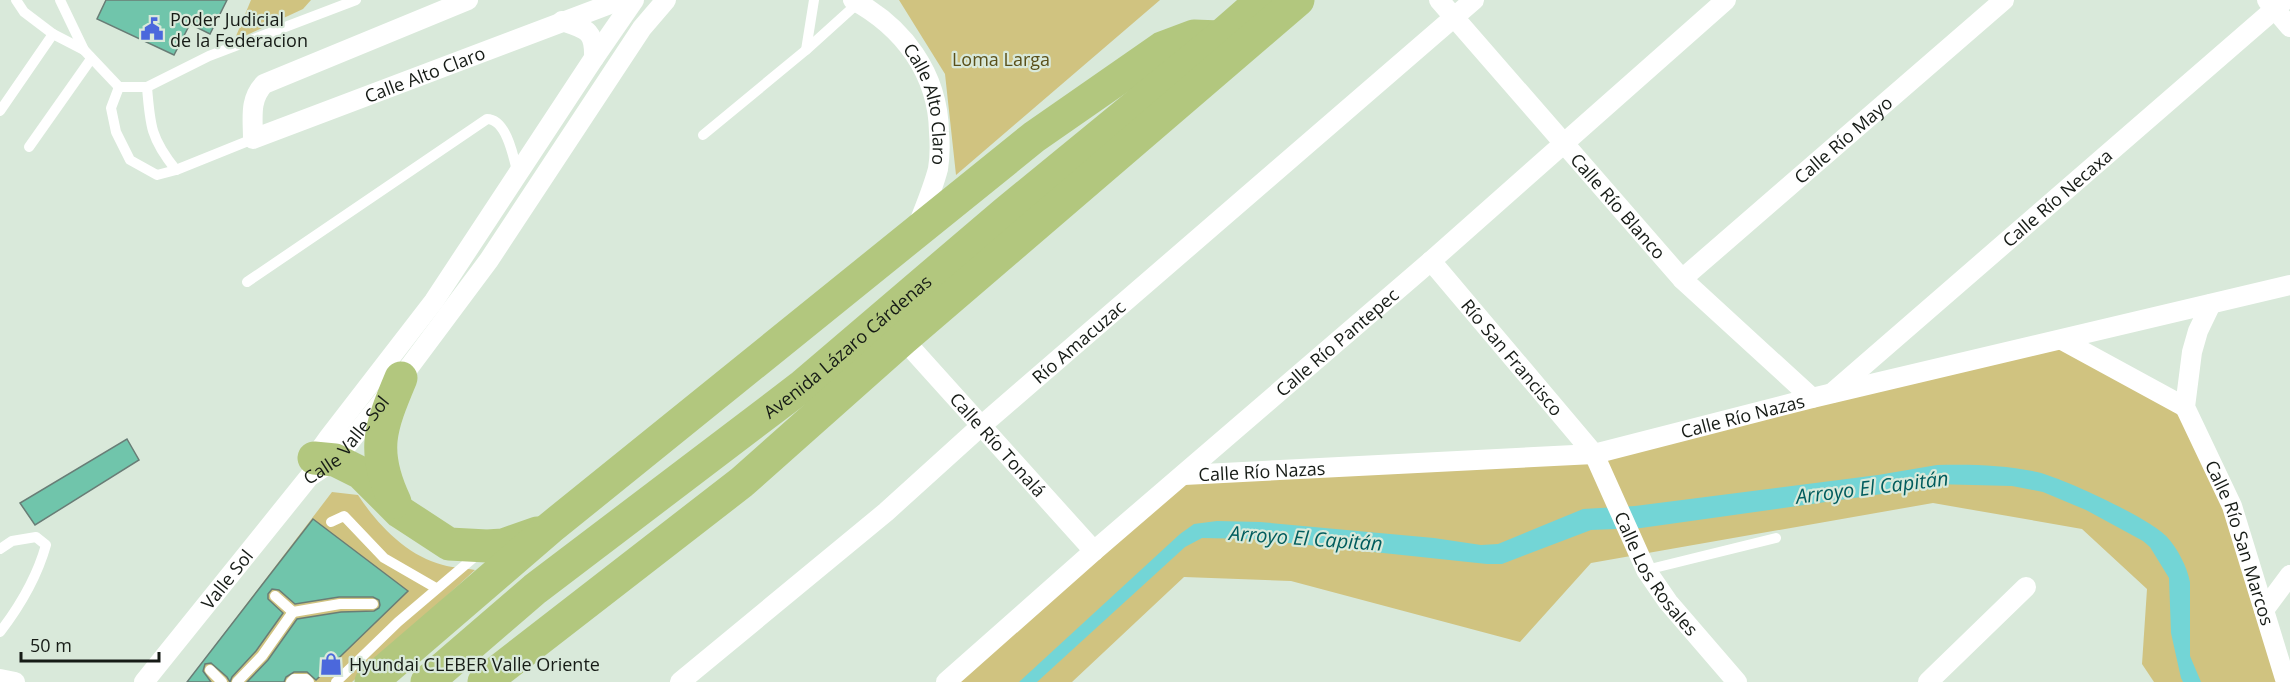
<svg xmlns="http://www.w3.org/2000/svg" width="2290" height="682" font-family="'Open Sans',sans-serif">
	<style>
		.green { fill: #d0c380 }
		.water { fill: #73d5d6 }
		.building { fill: #70c5ab; stroke: #697d76; stroke-width: 1.5 }
		.lines { fill: none; stroke-linecap: round; stroke-linejoin: round }
		.service { stroke: #fff; stroke-width: 10 }
		.minor { stroke: #fff; stroke-width: 20 }
		.trunk { stroke: #b2c77e; stroke-width: 33 }
		.labels { text-anchor: middle; dominant-baseline: central; stroke-width: 4.5; stroke-linejoin: round; paint-order: stroke }
		.poi-label { font-size: 18px; fill: #161b16; stroke: #d9e9da; text-anchor: start }
		.park-label { font-size: 18px; fill: #5a501a; stroke: #d9e9da }
		.street-label { font-size: 18px; fill: #161b16; stroke: #d9e9da }
		.water-label { font-size: 20px; font-style: italic; fill: #005c5d; stroke: #d9e9da }
	</style>
	<rect width="100%" height="100%" fill="#d9e9da"/>
	<!-- green -->
	<g class="green">
		<polygon points="251,0 311,0 303,9 234,41"/>
		<polygon points="899,0 1160,0 956,175 945,74"/>
		<polygon points="2062,340 2185,407 2210,456 2286,682 2154,682 2142,664 2147,589 2082,529 1933,503 1591,563 1520,642 1291,581 1184,577 1072,682 942,682 1184,475 1594,454"/>
		<path d="M332 492 358 495C377 524 407 556 443 565 453 568 464 568 475 570L352 682H187Z"/>
	</g>
	<!-- water -->
	<path class="water" d="M1937 465C1969 464 2006 465 2037 472 2063 478 2151 519 2167 537 2178 549 2187 567 2190 582V656L2201 682H2183L2181 678 2171 633 2169 578 2150 547 2143 541 2086 510 2043 492 2012 486 1933 484 1882 494 1641 528 1591 530 1502 564H1487L1252 539 1202 538 1185 547 1037 682H1019L1180 534 1194 524 1217 521 1260 522 1434 538 1481 545 1498 544 1583 509 1635 506 1878 475Z"/>
	<!-- building -->
	<g class="building">
		<polygon points="106,0 227,0 210,34 190,24 174,55 97,19"/>
		<polygon points="127,439 139,460 35,525 20,503"/>
		<polygon points="313,519 408,591 316,680 307,672 294,672 286,677 284,682 247,682 268,660 297,619 341,612 374,611 379,608 380,605 379,600 373,597 339,597 295,604 279,590 272,589 268,594 268,599 283,613 256,651 232,677 230,682 227,677 211,663 205,664 203,671 211,682 187,682"/>
	</g>
	<g class="lines">
		<!-- service -->
		<g class="service">
			<polyline points="16,0 24,12 53,34"/>
			<polyline points="60,0 84,50 119,87"/>
			<polyline points="806,50 814,0"/>
			<path d="M147 87C150 126 151 139 176 170"/>
			<polyline points="0,111 53,34 84,50"/>
			<polyline points="703,135 806,50 858,3"/>
			<polyline points="253,139 176,170 157,175 130,160 116,132 111,108 119,87 147,87 209,56 356,0"/>
			<polyline points="29,147 91,59"/>
			<path d="M247 282 487 119C507 119 514 159 518 175"/>
			<polyline points="331,522 344,516 384,558 436,588"/>
			<path d="M0 549 12 541 36 537 46 545C37 577 20 606 0 632"/>
			<polyline points="1646,570 1776,538"/>
			<polyline points="275,596 293,612 340,604 373,604"/>
			<polyline points="210,670 222,682"/>
			<polyline points="237,682 262,656 293,612"/>
			<polyline points="291,682 294,679 306,679 309,682"/>
			<polyline points="336,682 398,622 478,554"/>
		</g>
		<!-- minor -->
		<g class="minor">
			<path id="s1" d="M468 0 264 84C249 100 253 118 253 139L621 0"/>
			<path id="s2" d="M853 0C903 27 938 73 939 132 940 144 940 157 938 169 933 188 925 207 918 225"/>
			<path id="s3" d="M1439 0 1682 279 1812 398"/>
			<polyline points="2267,0 2290,27"/>
			<polyline points="594,58 634,0"/>
			<path id="s4" d="M1431 261 1594 454 1646 570 1668 602 1737 682"/>
			<path id="s5" d="M1682 279 2004 0"/>
			<path id="s6" d="M2211 304 2198 331 2192 352 2185 407 2232 506 2286 682"/>
			<path id="s7" d="M903 339 1094 551"/>
			<polyline points="2062,340 2185,407"/>
			<path id="s8" d="M1832 393 2285 0"/>
			<path d="M312 465 314 458 329 437 434 301 594 58C595 30 586 29 562 21"/>
			<path id="s9" d="M1184 475 1594 454 1812 398 2290 285"/>
			<polyline points="2264,610 2290,575"/>
			<polyline points="0,679 15,682"/>
			<path id="s10" d="M144 682 309 477 335 460 401 378 489 260 642 28 666 0"/>
			<path id="s11" d="M680 682 886 512 981 426 1474 0"/>
			<path id="s12" d="M946 682 1094 551 1431 261 1726 0"/>
			<polyline points="1928,682 2026,587"/>
		</g>
		<!-- trunk -->
		<g class="trunk">
			<polyline points="314,458 335,460 361,473 400,512 449,544 487,546 503,545 537,533"/>
			<path d="M395 502C371 451 380 428 401 378"/>
			<polyline points="371,682 550,528 1034,137 1162,48 1194,36 1220,37"/>
			<path id="s13" d="M427 682 535 589 801 387 1005 213 1220 37 1262 0"/>
			<polyline points="484,682 742,482 903,339 1298,0"/>
		</g>
	</g>
	<!-- icons -->
	<defs>
		<g id="civic-bare" transform="scale(1.8)"><path d="M-.6-6.5H3V-4.5H.6V-3L4-1V1h2V6H-6V1h2V-1L-.6-3ZM-1.2 2.5V6h2.4V2.5Z" fill="#4b68dc" stroke="#d9e9da" stroke-width="2.5" paint-order="stroke"/></g>
		<g id="shop-bare" transform="scale(1.8)"><path d="M-5-2.5h2.3a2.7 3.5 0 0 1 5.4 0H5L5.5 6h-11ZM-1.5-2.5h3a1.5 2.3 0 0 0-3 0Z" fill="#4b68dc" stroke="#d9e9da" stroke-width="2.5" paint-order="stroke"/></g>
	</defs>
	<g fill-rule="evenodd">
		<use href="#civic-bare" x="152" y="29"/>
		<use href="#shop-bare" x="331" y="664"/>
	</g>
	<g class="labels">
		<!-- poi labels -->
		<g class="poi-label">
			<text x="170" y="19">Poder Judicial<tspan x="170" dy="21">de la Federacion</tspan></text>
			<text x="349" y="664">Hyundai CLEBER Valle Oriente</text>
		</g>
		<!-- park labels -->
		<g class="park-label">
			<text x="1001" y="59">Loma Larga</text>
		</g>
		<!-- street labels -->
		<g class="street-label">
			<text stroke="none"><textPath href="#s1" startOffset="462">Calle Alto Claro</textPath></text>
			<text stroke="none"><textPath href="#s2" startOffset="135">Calle Alto Claro</textPath></text>
			<text stroke="none"><textPath href="#s5" startOffset="213">Calle Río Mayo</textPath></text>
			<text stroke="none"><textPath href="#s8" startOffset="298">Calle Río Necaxa</textPath></text>
			<text stroke="none"><textPath href="#s3" startOffset="273">Calle Río Blanco</textPath></text>
			<text stroke="none"><textPath href="#s12" startOffset="518">Calle Río Pantepec</textPath></text>
			<text stroke="none"><textPath href="#s11" startOffset="524">Río Amacuzac</textPath></text>
			<text stroke="none"><textPath href="#s13" startOffset="538">Avenida Lázaro Cárdenas</textPath></text>
			<text stroke="none"><textPath href="#s4" startOffset="126">Río San Francisco</textPath></text>
			<text stroke="none"><textPath href="#s9" startOffset="564">Calle Río Nazas</textPath></text>
			<text stroke="none"><textPath href="#s10" startOffset="316">Calle Valle Sol</textPath></text>
			<text stroke="none"><textPath href="#s7" startOffset="142">Calle Río Tonalá</textPath></text>
			<text stroke="none"><textPath href="#s9" startOffset="78">Calle Río Nazas</textPath></text>
			<text stroke="none"><textPath href="#s6" startOffset="254">Calle Río San Marcos</textPath></text>
			<text stroke="none"><textPath href="#s4" startOffset="388">Calle Los Rosales</textPath></text>
			<text stroke="none"><textPath href="#s10" startOffset="132">Valle Sol</textPath></text>
		</g>
		<!-- water labels -->
		<g class="water-label">
			<text transform="translate(1872 487) rotate(-7)">Arroyo El Capitán</text>
			<text transform="translate(1306 538) rotate(4)">Arroyo El Capitán</text>
		</g>
	</g>
	<!-- scale -->
	<path d="M21 652v9h138v-9" fill="none" stroke="#161b16" stroke-width="3"/>
	<text x="30" y="652" font-size="18" fill="#161b16" stroke="#d9e9da" stroke-width="4.5" paint-order="stroke">50 m</text>
</svg>
